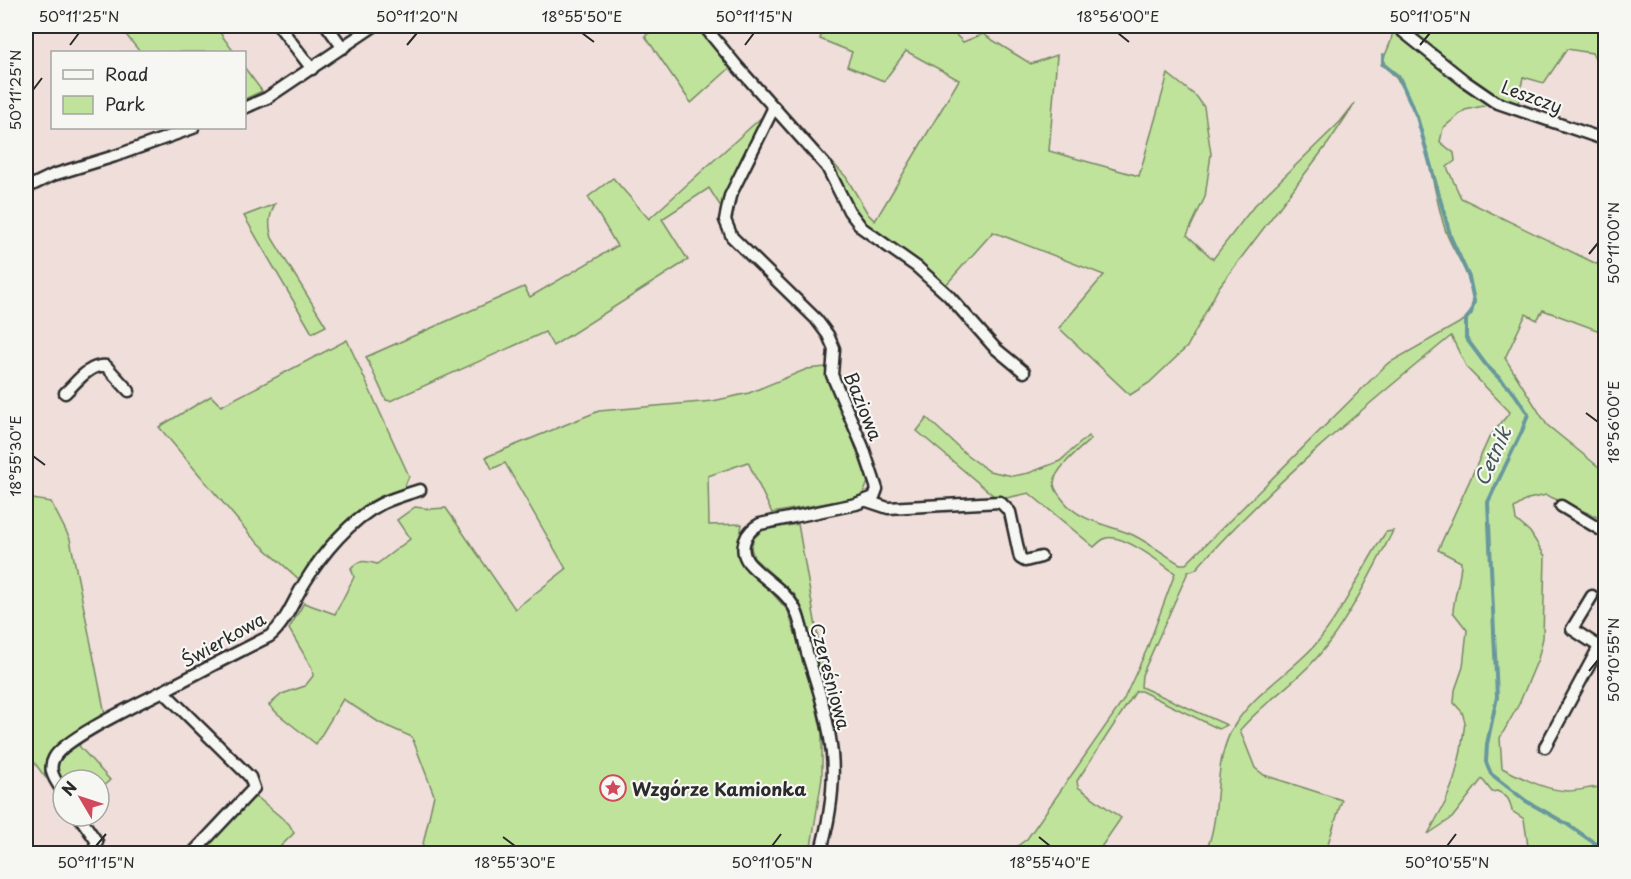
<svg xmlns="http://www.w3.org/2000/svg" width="1631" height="879" font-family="'Playpen Sans',sans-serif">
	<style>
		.green { fill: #c0e39c; stroke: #768764; stroke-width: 1.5 }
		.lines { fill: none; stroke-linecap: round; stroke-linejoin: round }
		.stream { stroke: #67989c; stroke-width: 4 }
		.street-casing { stroke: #2b2b2b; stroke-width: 15 }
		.street { stroke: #f6f6f2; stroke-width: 10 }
		.ticks { fill: none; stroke: #2b2b2b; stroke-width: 2 }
		.labels { text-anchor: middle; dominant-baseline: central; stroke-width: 4.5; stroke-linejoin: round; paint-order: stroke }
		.street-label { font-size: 18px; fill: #2b2b2b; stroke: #f6f6f2 }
		.poi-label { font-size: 18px; font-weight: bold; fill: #2b2b2b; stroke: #f6f6f2; text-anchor: start }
		.water-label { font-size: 20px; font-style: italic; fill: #44585a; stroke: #f6f6f2 }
		.neatline { fill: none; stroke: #2b2b2b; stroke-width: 2 }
		.ticks-label { font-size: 15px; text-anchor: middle; fill: #2b2b2b }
	</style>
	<rect width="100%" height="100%" fill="#efded9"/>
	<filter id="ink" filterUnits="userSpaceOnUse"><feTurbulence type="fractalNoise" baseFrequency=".0167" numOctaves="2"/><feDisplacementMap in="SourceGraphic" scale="12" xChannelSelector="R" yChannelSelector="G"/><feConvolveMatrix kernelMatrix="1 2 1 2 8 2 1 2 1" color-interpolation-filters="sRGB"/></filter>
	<g filter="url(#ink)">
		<!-- green -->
		<g class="green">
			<polygon points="119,26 215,26 234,52 140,52"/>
			<polygon points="659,26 697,26 730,68 691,103 645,36"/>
			<polygon points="824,26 947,26 963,42 983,34 1031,64 1057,55 1049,151 1139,176 1168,74 1197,97 1204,107 1211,154 1205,197 1187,235 1213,259 1254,206 1340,122 1355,103 1329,142 1219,287 1187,347 1149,383 1130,395 1059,328 1104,275 993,232 944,287 866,228 854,213 829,165 832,162 846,177 868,214 875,221 959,80 906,51 884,81 847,66 852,52 820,39"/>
			<path d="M1401 26H1605V130L1597 124C1602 96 1608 79 1592 53L1567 49 1544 83 1523 77 1518 104 1492 94Z"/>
			<path d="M1393 29 1488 105 1465 110 1443 128 1440 142 1454 153 1455 161 1447 167 1461 198 1605 268V333L1543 310 1537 320 1526 314 1505 358 1547 425 1605 472 1606 511 1602 519 1546 495 1528 499 1514 508 1516 520 1530 532 1545 556 1543 638 1538 659 1519 704 1500 738 1502 768C1523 778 1544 790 1568 791 1581 791 1593 786 1605 787V853H1529L1524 819 1512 811C1510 800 1508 796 1497 791L1492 792 1482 779 1452 818 1428 834 1445 803 1454 780 1461 751 1465 722 1462 712 1454 703 1455 690 1463 667 1467 630 1453 612C1454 595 1461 579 1461 562L1438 550 1489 438 1510 412 1467 368 1451 336C1362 409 1272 483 1196 569L1188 572 1142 675 1141 687 1227 725 1219 729 1141 691H1136L1077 781 1078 787 1121 818 1097 853H964L1016 847 1027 839 1123 701 1147 649 1175 573C1161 563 1122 533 1106 538 1101 540 1097 544 1094 547L1029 493 1002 499 994 496 917 431 927 418 967 455 989 471 1013 476 1029 473 1060 461 1088 436 1091 439C1081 448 1053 470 1054 484 1055 491 1060 496 1063 500 1081 523 1108 524 1133 535 1149 543 1165 555 1180 564H1186L1387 364 1468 318 1475 304C1472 293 1470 283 1466 273 1460 259 1451 246 1446 232 1430 188 1424 88 1381 65L1391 41Z"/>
			<polygon points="244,67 262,91 245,99 244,99"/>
			<polygon points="763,116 721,207 709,188 662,219 688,260 553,346 545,332 390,401 386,400 366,357 524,287 530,297 617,246 588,197 613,178 649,219"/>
			<path d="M275 204C269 216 268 225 272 238L326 326 312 333 244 216Z"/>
			<path d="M347 340 409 476 404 488C396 491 388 493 381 496 346 512 321 549 300 580L252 537 159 427 211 396 221 406Z"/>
			<path d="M826 367 868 482 864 492 859 497 772 513 748 462 708 476 709 525 742 524 739 543 754 572 788 611 813 691 822 733V778L810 853H421L434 795 412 737 380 723 343 699 316 744 278 714 269 705 282 694 305 686 313 676 312 668 289 629 304 603 335 614 354 577 351 568C359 559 367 561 377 564L410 539 397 520 415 507 430 509 446 508 515 609 566 569 505 463 492 469 486 457 599 411 713 401 749 393 807 369Z"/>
			<path d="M26 498 51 502 70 539 105 714C89 724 55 741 47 758 44 764 45 771 45 777L26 751V682L28 679 26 678Z"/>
			<polygon points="798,524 831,713 804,612 795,595 754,558 751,548 754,538 763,530"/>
			<path d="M1393 531C1371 573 1343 631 1311 664 1288 688 1261 705 1240 730L1255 768 1264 775 1342 800 1325 853H1234L1208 846C1222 808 1212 762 1234 726 1254 693 1290 673 1315 645 1344 611 1361 569 1386 532Z"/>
			<path d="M82 741 79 746 110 780 99 790V780H63V785C47 761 61 754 82 741Z"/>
			<polygon points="257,797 289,824 294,833 274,853 198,854 251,799"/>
		</g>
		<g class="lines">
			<!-- stream -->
			<polyline class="stream" points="1383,55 1383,64 1399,77 1417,117 1451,238 1469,277 1474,301 1471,313 1466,319 1466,338 1486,365 1514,393 1528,414 1522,431 1488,502 1497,697 1487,744 1486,762 1491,774 1526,801 1567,824 1606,851"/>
			<!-- street casing -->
			<g class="street-casing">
				<g id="street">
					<polyline points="279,26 312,69"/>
					<polyline points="327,26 343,48"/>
					<polyline points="704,26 736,65 827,167 849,211 862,228 917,267 948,295 995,348 1024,372"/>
					<polyline points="1396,26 1466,82 1495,102 1606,140"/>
					<path d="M774 107 730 196 725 220 732 237 816 319 828 335 834 349 832 375 863 447 877 489 874 497 856 504 760 524C746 531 738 548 748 562 761 578 783 588 794 607 802 621 803 640 808 656 833 733 843 773 820 854"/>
					<polyline points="244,108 267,98 374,26"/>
					<polyline points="26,188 53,175 115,156 193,128"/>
					<path d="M65 393C77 382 89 364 106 366L129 391"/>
					<polyline points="867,501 888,508 1000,502 1010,512 1020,558 1025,561 1041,557"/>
					<polyline points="1561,506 1606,533"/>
					<polyline points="1592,596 1572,629 1606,651"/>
					<polyline points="163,691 250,777 254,788 192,854"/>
					<polyline points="1545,747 1599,647"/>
					<path d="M63 792C56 781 47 771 54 758 64 738 144 701 167 689 201 671 236 653 270 636 287 621 293 601 305 582 322 554 351 519 381 504 393 498 407 494 420 490"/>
					<polyline points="79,816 97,842 91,854"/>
				</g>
			</g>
			<!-- street -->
			<use href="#street" class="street"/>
		</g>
	</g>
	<!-- ticks -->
	<path class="ticks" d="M582 33 594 42M1118 33 1129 42M70 45 79 33M407 45 417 33M745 45 754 33M1420 45 1430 33M33 90 42 78M1589 254 1598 243M1586 413 1598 422M33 456 45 465M1589 671 1598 660M503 837 515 846M1039 837 1050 846M96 846 106 834M772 846 781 834M1447 846 1456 834"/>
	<!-- icons -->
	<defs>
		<g id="sight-ring" transform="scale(1.35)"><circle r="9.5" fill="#f6f6f2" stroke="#d1495b" stroke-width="1.5"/><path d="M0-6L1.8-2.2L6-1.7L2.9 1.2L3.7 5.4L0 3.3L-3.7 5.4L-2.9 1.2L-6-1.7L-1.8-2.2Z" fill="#d1495b"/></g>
	</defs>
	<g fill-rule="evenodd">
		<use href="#sight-ring" x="613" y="788"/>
	</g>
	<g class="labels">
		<!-- street labels -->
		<g class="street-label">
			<text transform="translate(1532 96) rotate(20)">Leszczy</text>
			<text transform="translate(864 406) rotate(68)">Baziowa</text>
			<text transform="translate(223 639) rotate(-29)">Świerkowa</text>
			<text transform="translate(831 676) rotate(75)">Czereśniowa</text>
		</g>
		<!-- poi labels -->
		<g class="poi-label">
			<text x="632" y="788">Wzgórze Kamionka</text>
		</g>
		<!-- water labels -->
		<g class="water-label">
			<text transform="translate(1492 456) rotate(-66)">Cetnik</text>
		</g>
	</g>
	<!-- margin -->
	<rect width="1631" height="879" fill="none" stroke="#f6f6f2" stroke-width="66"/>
	<!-- legend -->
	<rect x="51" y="51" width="195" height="78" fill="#f6f6f2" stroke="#a5a5a2" stroke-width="1.5"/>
	<rect x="63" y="70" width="30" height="9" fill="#f6f6f2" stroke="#a5a5a2" stroke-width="1.5"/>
	<text x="105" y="81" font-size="18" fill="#2b2b2b">Road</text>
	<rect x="63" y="96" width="30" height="18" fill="#c0e39c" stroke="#a5a5a2" stroke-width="1.5"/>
	<text x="105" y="111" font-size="18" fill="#2b2b2b">Park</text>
	<!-- north arrow -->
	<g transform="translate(81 798) rotate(309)"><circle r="28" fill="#f6f6f2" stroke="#a5a5a2" stroke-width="1.5"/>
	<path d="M0-4.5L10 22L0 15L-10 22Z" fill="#d1495b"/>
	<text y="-9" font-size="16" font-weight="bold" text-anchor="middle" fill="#2b2b2b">N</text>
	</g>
	<rect x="33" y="33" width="1565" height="813" class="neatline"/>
	<g class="ticks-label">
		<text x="79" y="22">50°11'25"N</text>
		<text x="417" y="22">50°11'20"N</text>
		<text x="582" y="22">18°55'50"E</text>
		<text x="754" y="22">50°11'15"N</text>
		<text x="1118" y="22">18°56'00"E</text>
		<text x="1430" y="22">50°11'05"N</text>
		<text transform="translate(16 90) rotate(-90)" y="5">50°11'25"N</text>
		<text transform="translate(1614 243) rotate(-90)" y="5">50°11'00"N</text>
		<text transform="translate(1614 422) rotate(-90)" y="5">18°56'00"E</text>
		<text transform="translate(16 456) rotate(-90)" y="5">18°55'30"E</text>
		<text transform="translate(1614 660) rotate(-90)" y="5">50°10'55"N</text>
		<text x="96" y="868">50°11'15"N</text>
		<text x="515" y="868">18°55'30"E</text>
		<text x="772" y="868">50°11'05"N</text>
		<text x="1050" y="868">18°55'40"E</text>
		<text x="1447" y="868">50°10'55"N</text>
	</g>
</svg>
